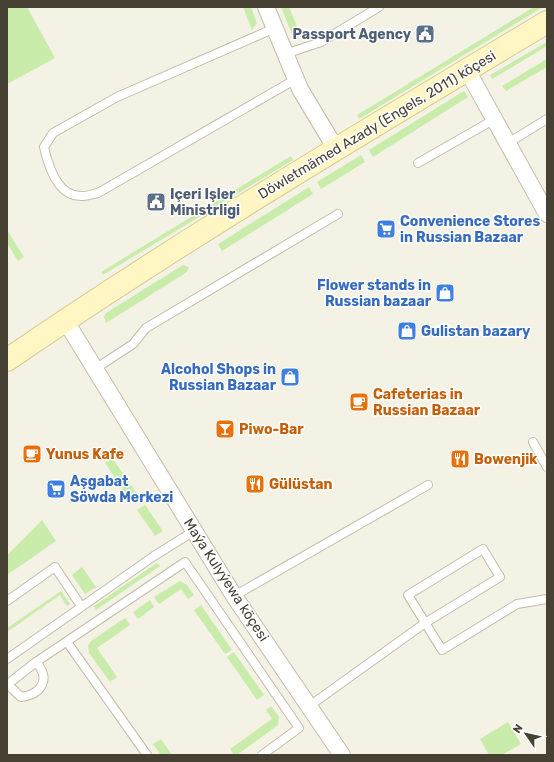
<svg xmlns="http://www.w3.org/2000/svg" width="554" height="762" font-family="Rubik,sans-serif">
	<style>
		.green { fill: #c9ecab }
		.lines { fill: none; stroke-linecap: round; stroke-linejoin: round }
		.lane-casing { stroke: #c3bdaa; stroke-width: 10 }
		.street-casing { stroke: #c3bdaa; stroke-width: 18 }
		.secondary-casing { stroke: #d7cb91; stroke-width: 24 }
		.lane { stroke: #fff; stroke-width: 8 }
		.street { stroke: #fff; stroke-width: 16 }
		.secondary { stroke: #fff6c4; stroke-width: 22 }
		.labels { text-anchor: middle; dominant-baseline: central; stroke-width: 3; stroke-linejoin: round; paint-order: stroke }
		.service-label { font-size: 14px; font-weight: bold; fill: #4e5e75; stroke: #fff; text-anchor: end }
		.street-label { font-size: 14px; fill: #474134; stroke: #fff }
		.shop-label { font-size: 14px; font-weight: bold; fill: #366cbe; stroke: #fff; text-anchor: start }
		.food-label { font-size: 14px; font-weight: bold; fill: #c56008; stroke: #fff; text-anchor: start }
	</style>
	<rect width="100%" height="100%" fill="#f4f1e5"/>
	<!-- green -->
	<g class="green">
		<polygon points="7,7 27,7 55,58 9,83 7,80"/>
		<polygon points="243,7 251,7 257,23 252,30"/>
		<polygon points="281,7 289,7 301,36 294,39"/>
		<polygon points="534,7 543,7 359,119 357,115"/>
		<polygon points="547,42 547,46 492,79 490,75"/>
		<polygon points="547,59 547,67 506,91 502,86"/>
		<polygon points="464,91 468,97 373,157 369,150"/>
		<polygon points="361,155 365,162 321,189 317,182"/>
		<polygon points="291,156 293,160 103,275 101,272"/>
		<polygon points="309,187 313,194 222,251 218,244"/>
		<polygon points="7,230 24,257 18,261 7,243"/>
		<polygon points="183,265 189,267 187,272 106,323 104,317 106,313"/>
		<polygon points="112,458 138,495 130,500 105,463"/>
		<polygon points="145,505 163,531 155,536 137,510"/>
		<polygon points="42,520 56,541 7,575 7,555"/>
		<polygon points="157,563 160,566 96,610 94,606"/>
		<polygon points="82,567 96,587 85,594 72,575"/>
		<polygon points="180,581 187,585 194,595 188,599 181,589 159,604 154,597"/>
		<polygon points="61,591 70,604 67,606 60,595 7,632 7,628"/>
		<polygon points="150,600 154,607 138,619 133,612"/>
		<polygon points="201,605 232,650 225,654 194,610"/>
		<polygon points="125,618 130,625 97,648 117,677 110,682 89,653 88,646 91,641"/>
		<polygon points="234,652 264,695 257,700 227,657"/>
		<polygon points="271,706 279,717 278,725 237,755 234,755 230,749 272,719 266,710"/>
		<polygon points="508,722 521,744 502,755 489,755 480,739"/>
		<polygon points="161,739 172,755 161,755 153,744"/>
	</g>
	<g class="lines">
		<!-- lane casing -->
		<g class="lane-casing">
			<g id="lane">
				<path d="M275 28 117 97 53 133 44 147C48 165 58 198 83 196 88 196 93 194 98 193L296 79"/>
				<polyline points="285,54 321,42 379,7"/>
				<polyline points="508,143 547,119"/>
				<polyline points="418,163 495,119"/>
				<polyline points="95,369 133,344 146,328 338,214"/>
				<polyline points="533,442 547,467"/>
				<polyline points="234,596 428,485"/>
				<polyline points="7,601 55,567 81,606"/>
				<polyline points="67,642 147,755"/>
				<polyline points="7,659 154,556 194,531"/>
				<path d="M7 684 21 697C42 694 51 679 36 662"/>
				<polyline points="8,684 36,662 185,562 299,728 262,755"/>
				<polyline points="308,707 425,623 500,577 483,549 408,595 442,650 517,604 547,599"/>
			</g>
		</g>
		<!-- street casing -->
		<g class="street-casing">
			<g id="street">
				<polyline points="266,7 300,89 336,149"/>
				<polyline points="467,70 547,214"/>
				<polyline points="65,320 234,596 342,755"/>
			</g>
		</g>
		<!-- secondary casing -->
		<g class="secondary-casing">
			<path id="secondary" d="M7 360C182 240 365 131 547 22"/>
		</g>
		<!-- lane -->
		<use href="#lane" class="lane"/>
		<!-- street -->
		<use href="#street" class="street"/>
		<!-- secondary -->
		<use href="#secondary" class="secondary"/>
	</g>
	<!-- icons -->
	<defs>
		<g id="civic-square" transform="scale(1)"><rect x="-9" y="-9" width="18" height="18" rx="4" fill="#5c6f8a" stroke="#fff"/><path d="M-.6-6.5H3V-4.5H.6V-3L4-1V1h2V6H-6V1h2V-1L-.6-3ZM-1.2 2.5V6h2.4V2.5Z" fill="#fff"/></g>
		<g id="supermarket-square" transform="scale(1)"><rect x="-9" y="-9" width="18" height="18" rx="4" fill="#3f7fe0" stroke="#fff"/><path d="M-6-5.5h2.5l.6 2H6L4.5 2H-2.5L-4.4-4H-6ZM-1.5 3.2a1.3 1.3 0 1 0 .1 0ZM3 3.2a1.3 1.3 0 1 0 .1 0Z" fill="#fff"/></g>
		<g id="shop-square" transform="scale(1)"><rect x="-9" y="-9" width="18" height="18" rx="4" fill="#3f7fe0" stroke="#fff"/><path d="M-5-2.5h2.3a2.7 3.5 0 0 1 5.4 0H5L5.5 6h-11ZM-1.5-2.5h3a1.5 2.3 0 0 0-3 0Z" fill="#fff"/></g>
		<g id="cafe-square" transform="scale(1)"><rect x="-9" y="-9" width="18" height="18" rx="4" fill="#e8710a" stroke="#fff"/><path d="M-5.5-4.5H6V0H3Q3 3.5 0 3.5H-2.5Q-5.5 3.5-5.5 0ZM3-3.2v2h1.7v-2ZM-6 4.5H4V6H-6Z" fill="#fff"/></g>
		<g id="bar-square" transform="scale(1)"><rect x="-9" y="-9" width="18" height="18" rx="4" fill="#e8710a" stroke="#fff"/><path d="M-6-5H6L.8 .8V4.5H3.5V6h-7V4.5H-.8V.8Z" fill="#fff"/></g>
		<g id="restaurant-square" transform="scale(1)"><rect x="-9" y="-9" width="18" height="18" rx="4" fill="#e8710a" stroke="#fff"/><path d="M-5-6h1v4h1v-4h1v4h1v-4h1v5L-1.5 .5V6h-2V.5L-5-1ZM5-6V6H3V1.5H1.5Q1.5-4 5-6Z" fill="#fff"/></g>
	</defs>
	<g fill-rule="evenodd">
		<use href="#civic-square" x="425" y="34"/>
		<use href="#civic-square" x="156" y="202"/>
		<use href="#supermarket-square" x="386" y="229"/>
		<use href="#shop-square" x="445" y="293"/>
		<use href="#shop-square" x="407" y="331"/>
		<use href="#shop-square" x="290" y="377"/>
		<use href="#cafe-square" x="359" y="402"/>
		<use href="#bar-square" x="225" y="429"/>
		<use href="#cafe-square" x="32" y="454"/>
		<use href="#restaurant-square" x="460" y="459"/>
		<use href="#restaurant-square" x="255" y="484"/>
		<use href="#supermarket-square" x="56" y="489"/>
	</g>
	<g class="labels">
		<!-- service labels -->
		<g class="service-label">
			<text x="411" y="34">Passport Agency</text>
			<text x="170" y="194" text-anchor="start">Içeri Işler<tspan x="170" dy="16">Ministrligi</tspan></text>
		</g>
		<!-- street labels -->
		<g class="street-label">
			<text transform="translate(377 125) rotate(-31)">Döwletmämed Azady (Engels, 2011) köçesi</text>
			<text transform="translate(226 580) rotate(57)">Maýa Kulyýewa köçesi</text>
		</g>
		<!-- shop labels -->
		<g class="shop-label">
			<text x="400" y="221">Convenience Stores<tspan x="400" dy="16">in Russian Bazaar</tspan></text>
			<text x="431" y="285" text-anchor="end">Flower stands in<tspan x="431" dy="16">Russian bazaar</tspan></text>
			<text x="421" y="331">Gulistan bazary</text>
			<text x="276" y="369" text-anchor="end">Alcohol Shops in<tspan x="276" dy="16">Russian Bazaar</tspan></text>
			<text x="70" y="481">Aşgabat<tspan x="70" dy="16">Söwda Merkezi</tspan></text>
		</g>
		<!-- food labels -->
		<g class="food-label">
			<text x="373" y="394">Cafeterias in<tspan x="373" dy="16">Russian Bazaar</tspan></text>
			<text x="239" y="429">Piwo-Bar</text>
			<text x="46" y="454">Yunus Kafe</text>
			<text x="474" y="459">Bowenjik</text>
			<text x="269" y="484">Gülüstan</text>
		</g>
	</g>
	<!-- border -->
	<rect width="554" height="762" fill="none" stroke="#474134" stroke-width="16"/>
	<!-- north arrow -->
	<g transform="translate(526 734) rotate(304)" stroke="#ffffff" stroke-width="3" paint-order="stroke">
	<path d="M0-3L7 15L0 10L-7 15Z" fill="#474134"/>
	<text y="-6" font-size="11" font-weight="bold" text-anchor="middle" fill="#474134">N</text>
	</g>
</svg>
